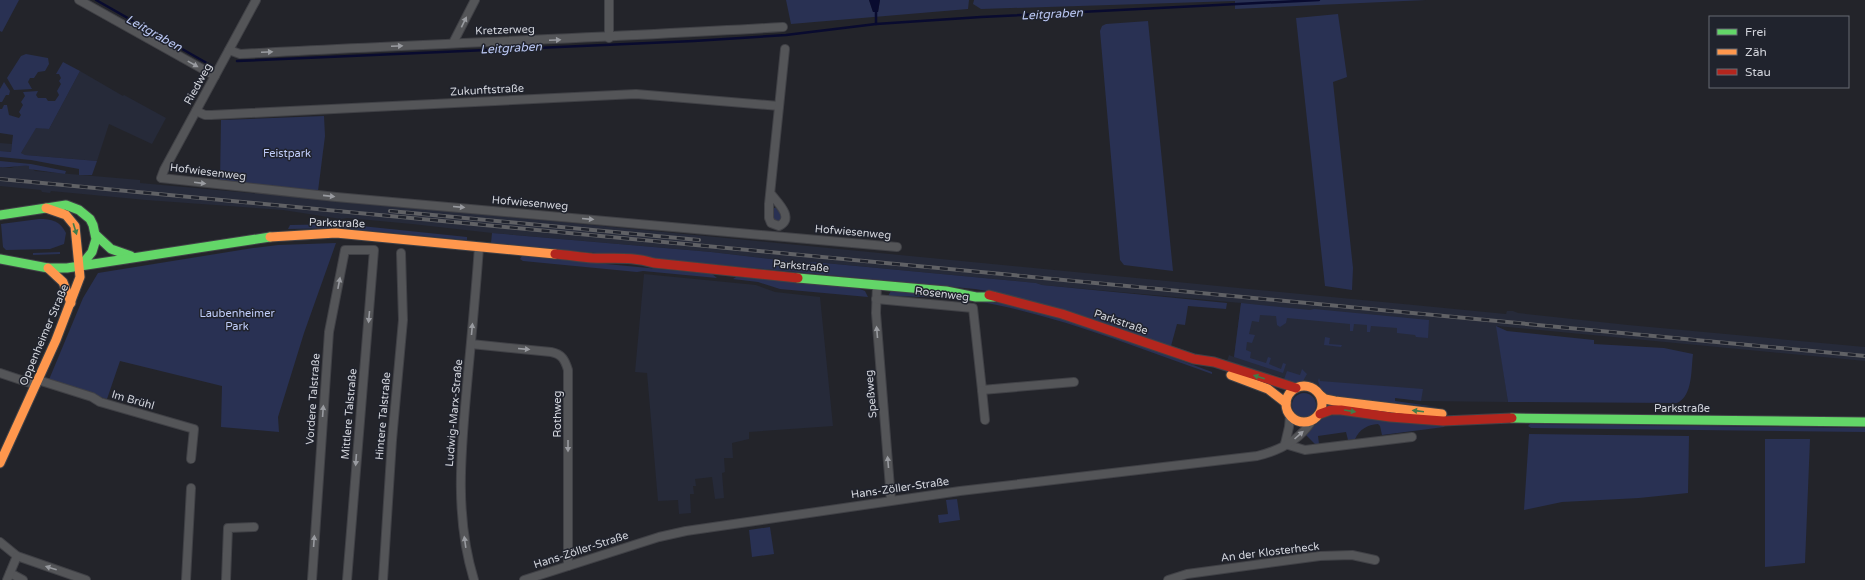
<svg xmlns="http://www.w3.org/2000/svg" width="1865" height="580" font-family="'Varela Round',sans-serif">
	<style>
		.built { fill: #262a39 }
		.green { fill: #293153 }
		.water { fill: #090b2f }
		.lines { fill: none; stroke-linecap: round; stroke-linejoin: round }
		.stream { stroke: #090b2f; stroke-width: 2.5 }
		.street-casing { stroke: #404146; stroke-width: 10 }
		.fast-casing { stroke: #404146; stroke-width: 11 }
		.slow-casing { stroke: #404146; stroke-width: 11 }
		.jam-casing { stroke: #404146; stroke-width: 11 }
		.street { stroke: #545558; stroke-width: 8 }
		.fast { stroke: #63d668; stroke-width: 9 }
		.slow { stroke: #ff974d; stroke-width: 9 }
		.jam { stroke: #b3261e; stroke-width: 9 }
		.rail-casing { stroke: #606165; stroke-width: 4 }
		.rail { stroke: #20232d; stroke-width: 2.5; stroke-dasharray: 8; stroke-linecap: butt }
		.oneway { fill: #999ba0 }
		.oneway2 { fill: #427c4a }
		.labels { text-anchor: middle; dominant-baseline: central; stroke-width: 3; stroke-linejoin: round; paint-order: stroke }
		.street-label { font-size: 11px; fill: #d2d4db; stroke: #20232d }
		.park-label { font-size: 11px; fill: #c0cdf9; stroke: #20232d }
		.water-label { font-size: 12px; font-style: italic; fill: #bac7f3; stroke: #20232d }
	</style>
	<rect width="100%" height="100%" fill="#23242a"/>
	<!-- built -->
	<g class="built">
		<polygon points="80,71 123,96 124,95 166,118 152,144 109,124 97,161 25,155 21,153 36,127 49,129"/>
		<polygon points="0,143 12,144 11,152 0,151"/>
		<polygon points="17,166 29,166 35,171 140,180 140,183 407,207 1506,314 1507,311 1513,311 1518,313 1628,325 1865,347 1865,361 1497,326 1508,402 1421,401 1321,389 1227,361 1229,355 1234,357 1241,303 1042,285 1036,283 814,262 806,263 711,252 492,233 412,224 347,218 341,219 283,210 146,200 51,191 50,193 42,192 41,190 0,186 0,167 11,168"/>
		<polygon points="644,274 756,285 775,292 820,297 833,426 749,432 749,439 732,443 733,458 724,458 725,472 722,473 724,498 715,499 712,477 695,479 696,486 693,486 694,494 690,494 691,513 679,514 678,500 658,501 647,373 635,372"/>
	</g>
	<!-- green -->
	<g class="green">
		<polygon points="0,0 19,0 2,32 0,31"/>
		<polygon points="786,0 869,0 873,12 878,12 880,0 969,0 968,9 791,24"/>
		<polygon points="974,0 1426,0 1235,9 1235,1 981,9 973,4"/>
		<polygon points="1338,14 1347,77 1333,82 1353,268 1352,290 1325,286 1296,18"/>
		<polygon points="1148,21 1173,271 1124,265 1120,260 1100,31 1102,26 1106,24"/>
		<polygon points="26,54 48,58 49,64 45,71 38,72 34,78 30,78 28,82 32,89 14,90 7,78 21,56"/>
		<polygon points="63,62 80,71 49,129 36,128 21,153 25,155 97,161 92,175 79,175 79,169 31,160 0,157 0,151 11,152 13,135 0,133 0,109 2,109 4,105 7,105 9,115 19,118 21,115 19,112 23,105 21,102 25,96 23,92 38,91 36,95 38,98 46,98 48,101 55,101 59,95 57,91 61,84 59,81 61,78 59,74 56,74"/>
		<polygon points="4,82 10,91 9,95 6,95 2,102 0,102 0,89"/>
		<polygon points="324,116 325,136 318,191 220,182 221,120"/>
		<path d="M0 161 31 164 66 171 65 174 29 169V166C19 165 10 168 0 167Z"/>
		<polygon points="774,208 776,208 783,217 780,222 775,222 772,218"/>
		<path d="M39 219C52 219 60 221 66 233L64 244 50 249 6 250 3 247 1 224Z"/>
		<polygon points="342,224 467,237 467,240 341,228 288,229 290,225"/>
		<polygon points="492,233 711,252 806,263 814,262 1036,283 1042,285 1227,303 1226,309 1188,306 1185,325 1177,324 1171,346 1000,293 975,289 491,243"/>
		<polygon points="336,243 304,333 278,417 279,432 221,427 222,386 120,361 107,399 48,382 83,298 98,273 253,248 278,245"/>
		<polygon points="60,252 60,254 33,255 33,253"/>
		<polygon points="522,256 712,274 717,278 643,271 637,272 523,261 520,259"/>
		<polygon points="736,277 855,287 865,291 868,297 780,289 758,282 733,279"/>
		<path d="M891 291 951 296 1000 303 1037 311 1132 342 1212 372V374C1141 349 1070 320 997 305 961 297 925 297 888 296Z"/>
		<polygon points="1241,303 1310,310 1314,309 1429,320 1428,338 1416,337 1415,335 1397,333 1397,328 1371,326 1370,332 1367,332 1367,325 1354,324 1353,331 1350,331 1350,324 1287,318 1286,323 1280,327 1277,325 1276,316 1260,315 1259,322 1252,321 1249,334 1255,335 1252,343 1247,342 1246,350 1251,352 1250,358 1266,363 1268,357 1271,358 1269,364 1281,369 1283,363 1286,364 1283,373 1234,357"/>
		<path d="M1496 326 1507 331 1594 340V344L1664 348 1693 354C1691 369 1693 396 1677 403L1508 402Z"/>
		<polygon points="1325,337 1330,338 1329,344 1342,345 1341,347 1324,345"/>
		<polygon points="1302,369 1307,374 1303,381 1293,384 1283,382 1287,371 1300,375"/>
		<polygon points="1319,378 1320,381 1423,389 1421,401 1395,398 1395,401 1437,407 1333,398 1321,390 1318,381"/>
		<circle cx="1304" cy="405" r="12"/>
		<path d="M1336 414 1446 424 1444 427 1382 435 1380 426 1378 424C1367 425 1360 429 1355 439L1348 440 1346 432 1318 436 1319 444H1315L1305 434 1322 419Z"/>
		<polygon points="1530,424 1865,428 1865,432 1531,428 1528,426"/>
		<polygon points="1529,434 1689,436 1688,493 1639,498 1562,502 1524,510"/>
		<polygon points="1765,439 1810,439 1805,563 1765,567"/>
		<polygon points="957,499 960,520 939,523 938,515 948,514 946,500"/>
		<polygon points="770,527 774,554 752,557 749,530"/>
	</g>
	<!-- water -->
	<polygon class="water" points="869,0 880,0 878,12 873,12"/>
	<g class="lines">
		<!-- stream -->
		<g class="stream">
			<polyline points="96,0 212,66"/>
			<polyline points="876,12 876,24"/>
			<polyline points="237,61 694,41 786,35 876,24 981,17 1319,0"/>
		</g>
		<!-- street casing -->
		<g class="street-casing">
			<g id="street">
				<polyline points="79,0 215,76"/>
				<polyline points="256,0 164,170 161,178 336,197 897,247"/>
				<polyline points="609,0 609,38"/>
				<polyline points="453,43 475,0"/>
				<path d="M229 50 240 54C421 44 602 38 783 27"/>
				<polyline points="196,111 205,115 211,115 636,94 779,106"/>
				<path d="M771 194C777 202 795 218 779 226L771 223 769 218V204L785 49"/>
				<polyline points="877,285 876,313 891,500"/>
				<polyline points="876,299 973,308 982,390 1074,382"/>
				<path d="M471 344 551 352C562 354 565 360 568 370V566"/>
				<polyline points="0,373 36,385"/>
				<polyline points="38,380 92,397 100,402 194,429 191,459"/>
				<polyline points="982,390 985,420"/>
				<polyline points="1285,444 1305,450 1412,437"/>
				<polyline points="1285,444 1289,427 1290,416"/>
				<polyline points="0,542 17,556 86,580"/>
				<polyline points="10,573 23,580"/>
				<polyline points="7,580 17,556"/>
				<polyline points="186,580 191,488"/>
				<polyline points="226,580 228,528 254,527"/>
				<polyline points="312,580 329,332 345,250 374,250 347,580"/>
				<polyline points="383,580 392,440 403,320 401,253"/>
				<path d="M474 580C453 512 462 443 468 374 472 332 476 289 479 247"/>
				<path d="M524 580 659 537 686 531 960 491 1257 456C1278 451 1299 440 1311 422"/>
				<polyline points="1168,580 1187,574 1320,556 1352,555 1375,560"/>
			</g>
		</g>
		<!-- fast casing -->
		<g class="fast-casing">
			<g id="fast">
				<polyline points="0,215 66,205 79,210 90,219 93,225 96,239 92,252 80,267"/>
				<polyline points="96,235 111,249 131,256"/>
				<polyline points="0,259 48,268 67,268 270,237"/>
				<polyline points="798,278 946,291 976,297 994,297"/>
				<polyline points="1512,418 1865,422"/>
			</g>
		</g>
		<!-- slow casing -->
		<g class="slow-casing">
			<g id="slow">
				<polyline points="270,237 336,233 555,254"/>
				<polyline points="48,268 63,282 71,303"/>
				<polyline points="1231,375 1268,389 1286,403"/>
				<circle cx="1304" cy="404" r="18"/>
				<polyline points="1320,395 1325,399 1335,401 1442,414"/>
				<polyline points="0,463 56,340 80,277 75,226 66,215 46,208"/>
			</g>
		</g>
		<!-- jam casing -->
		<g class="jam-casing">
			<g id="jam">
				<path d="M555 254C567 255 580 257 592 258 615 259 631 256 654 263L798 278"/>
				<polyline points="989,295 1062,314 1194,359 1214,362 1296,388"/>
				<polyline points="1320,414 1331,410 1341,410 1390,417 1443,421 1512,418"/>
			</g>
		</g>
		<!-- street -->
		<use href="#street" class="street"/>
		<!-- fast -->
		<use href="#fast" class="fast"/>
		<!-- slow -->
		<use href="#slow" class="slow"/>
		<!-- jam -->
		<use href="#jam" class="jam"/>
		<!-- rail casing -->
		<g class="rail-casing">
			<g id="rail">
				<polyline points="0,179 1865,356"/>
				<polyline points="390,211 699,240"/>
			</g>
		</g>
		<!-- rail -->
		<use href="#rail" class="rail"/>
	</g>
	<!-- one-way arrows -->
	<defs><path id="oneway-solid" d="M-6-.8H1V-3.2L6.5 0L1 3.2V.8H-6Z"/></defs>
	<g class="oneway">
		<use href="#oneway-solid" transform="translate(464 22) rotate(-64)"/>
		<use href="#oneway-solid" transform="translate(555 40) rotate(-2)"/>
		<use href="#oneway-solid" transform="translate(397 46) rotate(-3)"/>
		<use href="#oneway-solid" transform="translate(267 52) rotate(-3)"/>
		<use href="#oneway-solid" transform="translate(193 64) rotate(29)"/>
		<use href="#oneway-solid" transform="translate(200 183) rotate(7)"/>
		<use href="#oneway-solid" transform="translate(329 196) rotate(6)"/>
		<use href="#oneway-solid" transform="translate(459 207) rotate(5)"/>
		<use href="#oneway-solid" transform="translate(588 219) rotate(5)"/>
		<use href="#oneway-solid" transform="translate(339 283) rotate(-79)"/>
		<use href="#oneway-solid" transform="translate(369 317) rotate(95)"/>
		<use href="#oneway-solid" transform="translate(472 329) rotate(-85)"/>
		<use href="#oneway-solid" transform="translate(877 332) rotate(-95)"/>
		<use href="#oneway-solid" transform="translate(524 349) rotate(5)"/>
		<use href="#oneway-solid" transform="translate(323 411) rotate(-86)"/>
		<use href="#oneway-solid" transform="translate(1299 435) rotate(-42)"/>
		<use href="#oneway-solid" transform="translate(568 446) rotate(90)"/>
		<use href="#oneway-solid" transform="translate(356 460) rotate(94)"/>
		<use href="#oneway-solid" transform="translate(888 462) rotate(-95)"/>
		<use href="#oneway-solid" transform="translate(314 541) rotate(-86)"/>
		<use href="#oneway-solid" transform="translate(465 542) rotate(-98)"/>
		<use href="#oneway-solid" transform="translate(51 568) rotate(-162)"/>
	</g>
	<g class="oneway2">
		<use href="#oneway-solid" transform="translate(75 229) rotate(73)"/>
		<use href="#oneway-solid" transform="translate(1259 377) rotate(-162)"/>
		<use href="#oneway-solid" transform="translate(1350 411) rotate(9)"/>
		<use href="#oneway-solid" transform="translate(1418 411) rotate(-173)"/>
	</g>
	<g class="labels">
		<!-- street labels -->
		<g class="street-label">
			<text transform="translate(505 30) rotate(-2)">Kretzerweg</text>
			<text transform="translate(198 84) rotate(-61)">Riedweg</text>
			<text transform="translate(487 90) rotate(-3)">Zukunftstraße</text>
			<text transform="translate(208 172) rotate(7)">Hofwiesenweg</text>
			<text transform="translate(530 203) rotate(5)">Hofwiesenweg</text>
			<text transform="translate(337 223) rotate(2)">Parkstraße</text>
			<text transform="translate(853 232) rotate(5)">Hofwiesenweg</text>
			<text transform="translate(801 266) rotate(5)">Parkstraße</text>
			<text transform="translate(942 294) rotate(7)">Rosenweg</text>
			<text transform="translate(1121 322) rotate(19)">Parkstraße</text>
			<text transform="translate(44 335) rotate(-67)">Oppenheimer Straße</text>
			<text transform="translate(871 394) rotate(-95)">Speßweg</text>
			<text transform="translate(313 399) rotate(-86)">Vordere Talstraße</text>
			<text transform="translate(133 400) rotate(16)">Im Brühl</text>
			<text x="1682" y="408">Parkstraße</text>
			<text transform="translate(454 413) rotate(-85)">Ludwig-Marx-Straße</text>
			<text transform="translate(349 414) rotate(-85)">Mittlere Talstraße</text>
			<text transform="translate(557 414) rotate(-90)">Rothweg</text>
			<text transform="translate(383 416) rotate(-85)">Hintere Talstraße</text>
			<text transform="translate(900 488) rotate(-8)">Hans-Zöller-Straße</text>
			<text transform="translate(581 550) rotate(-18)">Hans-Zöller-Straße</text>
			<text transform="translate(1270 552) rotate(-7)">An der Klosterheck</text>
		</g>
		<!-- park labels -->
		<g class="park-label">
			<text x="287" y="153">Feistpark</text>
			<text x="237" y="313">Laubenheimer<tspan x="237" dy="13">Park</tspan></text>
		</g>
		<!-- water labels -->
		<g class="water-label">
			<text transform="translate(1052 14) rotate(-3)">Leitgraben</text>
			<text transform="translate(154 33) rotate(29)">Leitgraben</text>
			<text transform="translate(511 48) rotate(-3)">Leitgraben</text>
		</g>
	</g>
	<!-- legend -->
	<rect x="1709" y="16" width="140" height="72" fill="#20232d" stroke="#676a73"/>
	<rect x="1717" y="29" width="20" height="6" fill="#63d668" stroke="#676a73"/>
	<text x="1745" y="36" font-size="12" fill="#d2d4db">Frei</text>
	<rect x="1717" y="49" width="20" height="6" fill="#ff974d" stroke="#676a73"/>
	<text x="1745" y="56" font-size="12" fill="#d2d4db">Zäh</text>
	<rect x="1717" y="69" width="20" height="6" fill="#b3261e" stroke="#676a73"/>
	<text x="1745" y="76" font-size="12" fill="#d2d4db">Stau</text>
</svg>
